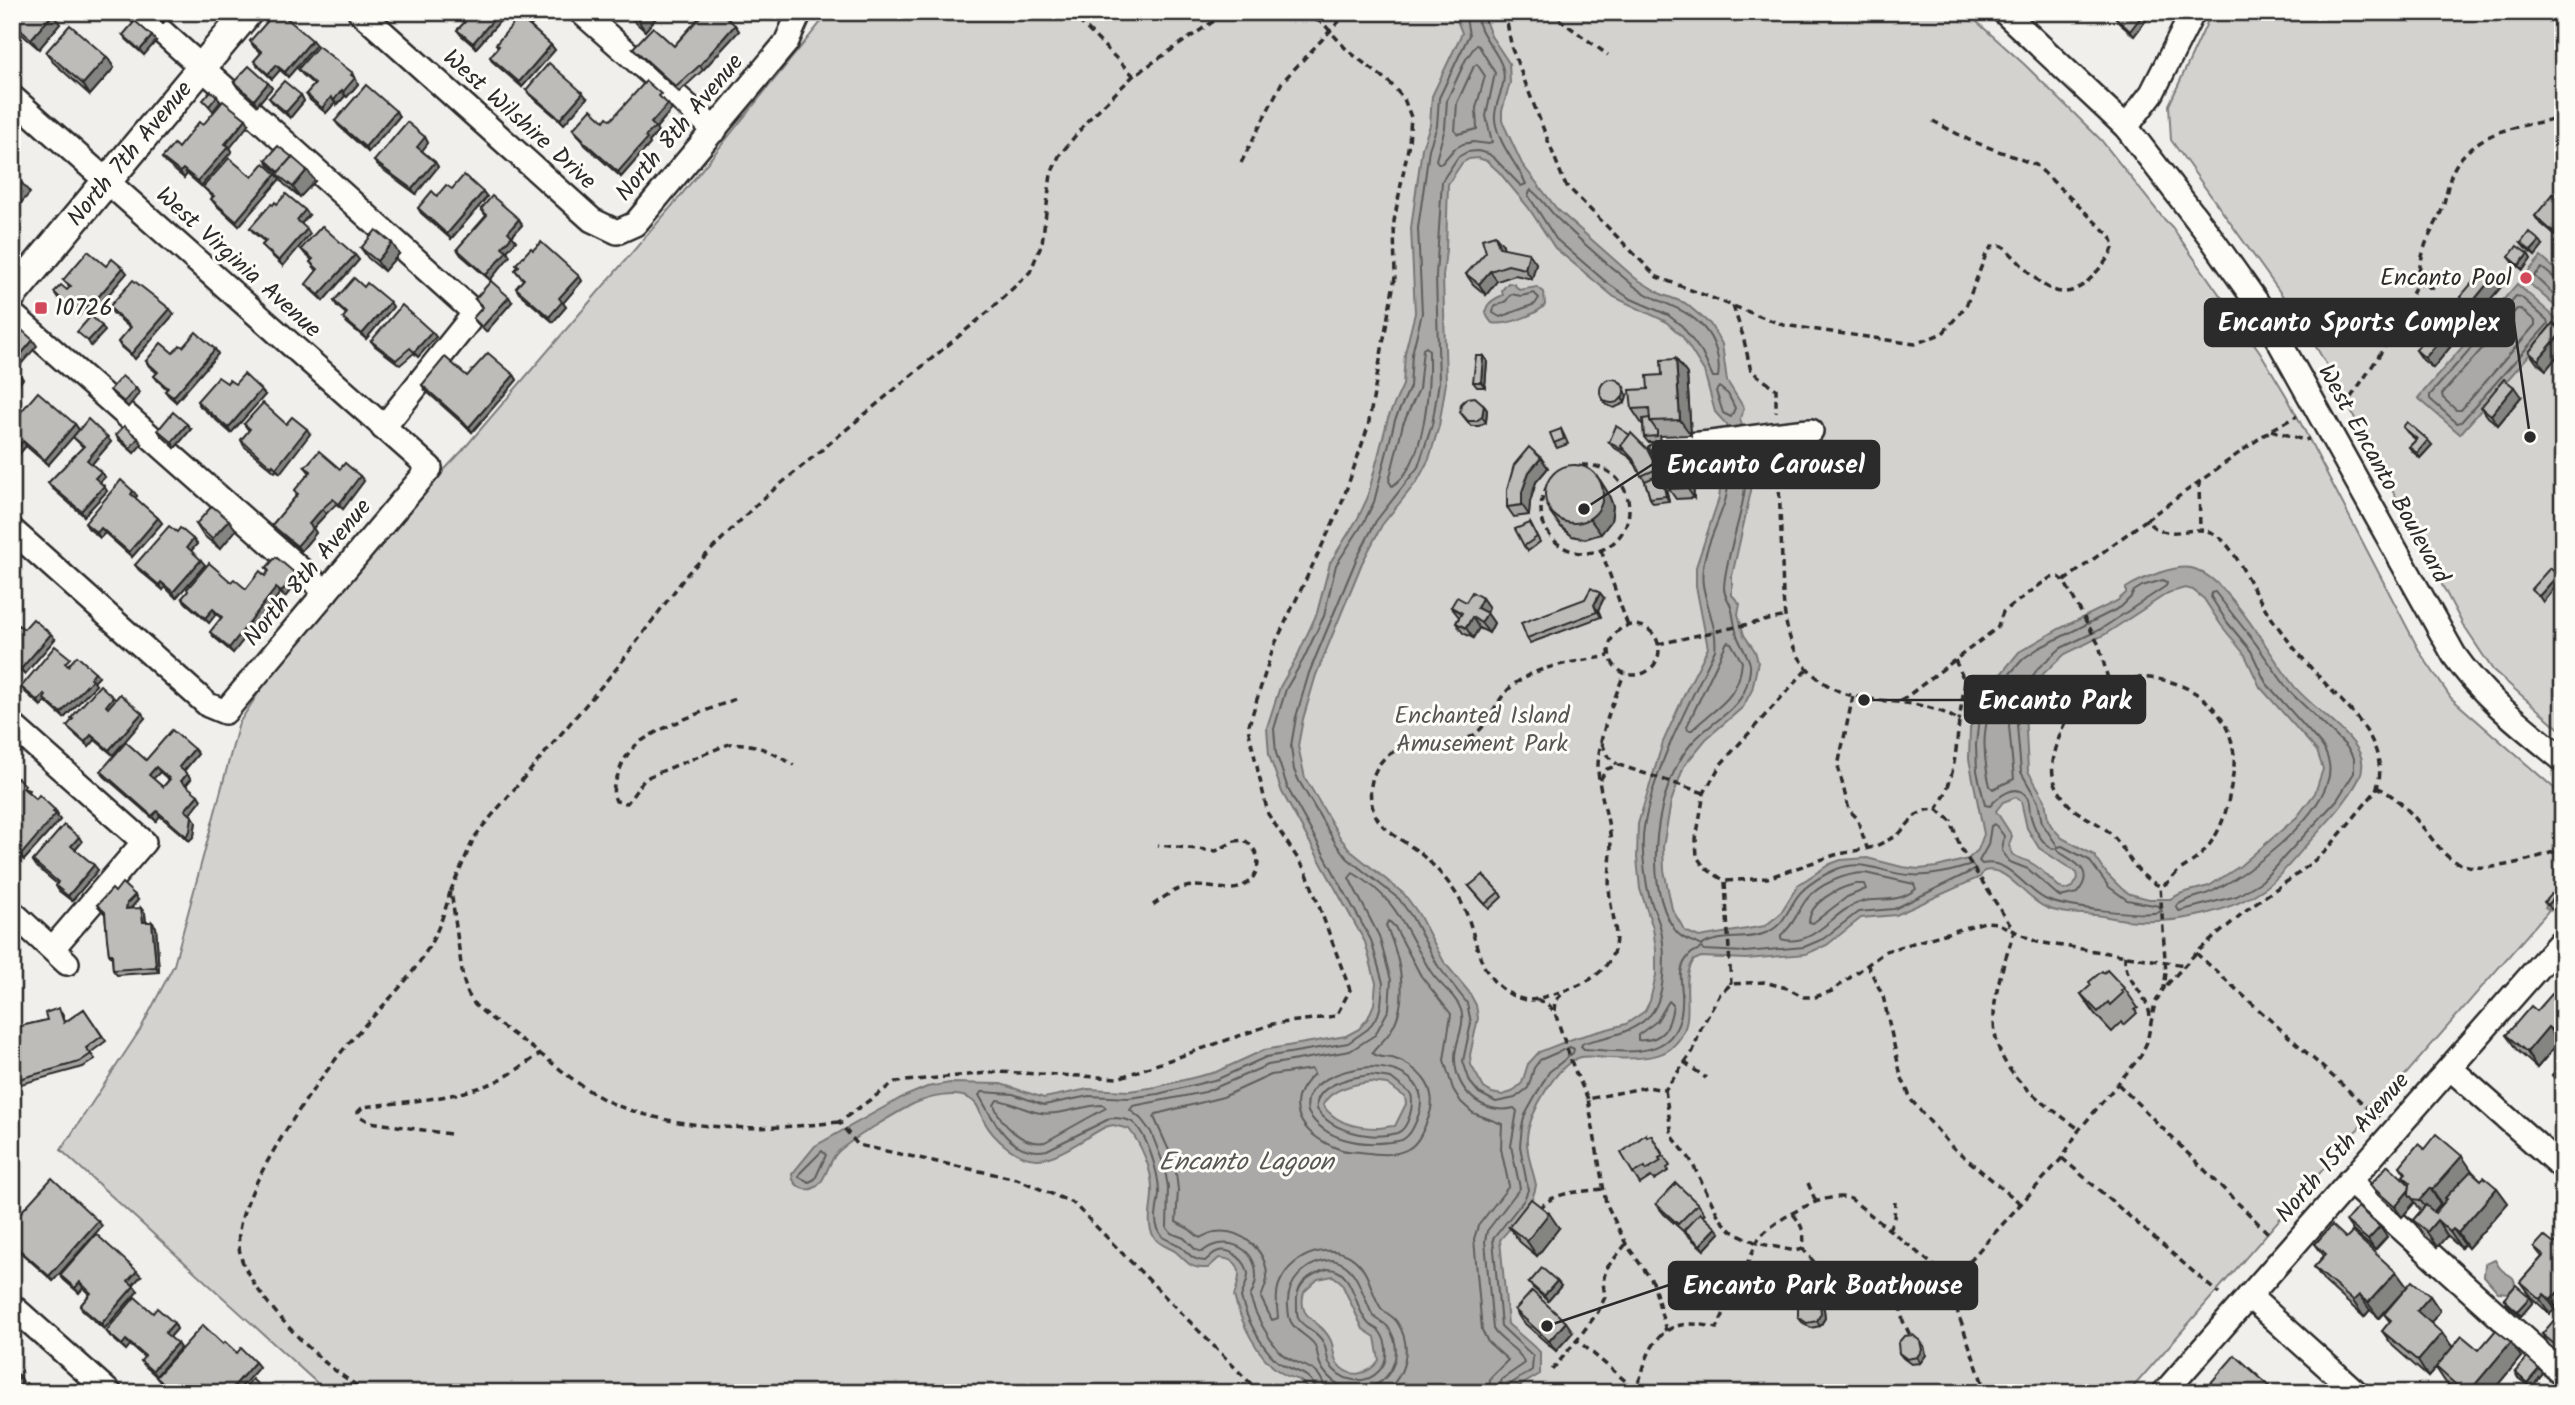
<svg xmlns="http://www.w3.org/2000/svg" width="2575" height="1405" font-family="Kalam,sans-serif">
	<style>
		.green { fill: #d3d2cf; stroke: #7f7e7d; stroke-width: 2 }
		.water { fill: #aaa9a7; stroke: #777775; stroke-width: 2; fill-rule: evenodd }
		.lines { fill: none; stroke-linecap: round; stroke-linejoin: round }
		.shore { stroke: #5e5d5d; stroke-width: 2 }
		.minor-casing { stroke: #2b2b2b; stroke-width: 28 }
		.major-casing { stroke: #2b2b2b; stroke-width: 33 }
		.path { stroke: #2b2b2b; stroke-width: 3.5; stroke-dasharray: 7 5; stroke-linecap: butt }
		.minor { stroke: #fdfcf7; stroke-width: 23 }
		.major { stroke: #fdfcf7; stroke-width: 28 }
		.wall { fill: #a3a29e; stroke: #2b2b2b; stroke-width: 2; fill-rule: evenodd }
		.shaded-wall { fill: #848481; stroke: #2b2b2b; stroke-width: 2 }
		.building { fill: #bdbcb8; stroke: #2b2b2b; stroke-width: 2; fill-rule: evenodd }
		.poi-dot { fill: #d1495b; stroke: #fdfcf7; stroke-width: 2.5 }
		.labels { text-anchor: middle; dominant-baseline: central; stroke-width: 6; stroke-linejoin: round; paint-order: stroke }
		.street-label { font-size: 24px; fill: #2b2b2b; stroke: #fdfcf7 }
		.poi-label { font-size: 24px; fill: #2b2b2b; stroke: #fdfcf7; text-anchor: end }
		.park-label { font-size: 24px; fill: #555554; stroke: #fdfcf7 }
		.water-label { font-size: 26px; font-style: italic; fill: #575756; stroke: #fdfcf7 }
		.leader { fill: none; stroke: #2b2b2b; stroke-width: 2.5 }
		.callout-dot { fill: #2b2b2b; stroke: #fdfcf7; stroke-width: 2.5 }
		.callout { fill: #2b2b2b; stroke: #2b2b2b; stroke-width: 2.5 }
		.callout-label { font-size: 26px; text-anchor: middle; font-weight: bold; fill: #fff }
	</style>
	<rect width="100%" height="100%" fill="#f0efeb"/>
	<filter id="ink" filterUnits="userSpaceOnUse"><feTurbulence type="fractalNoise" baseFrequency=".0143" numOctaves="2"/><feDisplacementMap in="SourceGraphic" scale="14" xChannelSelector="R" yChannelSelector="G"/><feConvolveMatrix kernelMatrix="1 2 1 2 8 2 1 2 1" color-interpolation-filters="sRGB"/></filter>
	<g filter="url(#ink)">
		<!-- green -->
		<g class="green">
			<polygon points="829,12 1966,12 2025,65 2101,140 2163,218 2172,227 2260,352 2287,397 2421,654 2451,698 2563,796 2563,887 2545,907 2549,910 2128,1393 328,1393 61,1150 140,1030 174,965 239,723 268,678 415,501 462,451 677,200"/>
			<polygon points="2212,12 2563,12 2563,732 2493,670 2463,625 2329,369 2302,323 2171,140 2169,105"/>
		</g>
		<!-- water -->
		<g class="water">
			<path d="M1458 12H1482L1491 36 1509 63 1510 83 1502 111V121L1522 164 1557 209 1635 278 1661 294 1685 303 1710 324 1722 344 1727 381 1744 408 1740 418 1751 463V491L1732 576V595L1740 604 1738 614 1744 635 1755 651 1758 662 1752 690 1743 707 1706 739 1684 766 1671 802 1663 847 1664 870 1672 909 1685 931 1699 937 1765 926 1780 914 1798 885 1830 864 1841 860 1867 858 1902 867 1919 869 1937 867 1968 859 1978 850 1984 834 1969 759 1970 729 1977 703 2019 652 2059 629 2117 601 2126 593V588C2140 579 2174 565 2191 568 2228 576 2270 656 2294 686 2311 707 2350 731 2360 754 2368 771 2354 788 2344 802 2334 816 2321 829 2309 842 2296 857 2282 875 2265 888 2231 912 2180 923 2139 921 2127 921 2114 918 2102 916 2083 913 2062 915 2045 907 2024 898 2007 865 1984 871L1980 877 1896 915 1861 918 1827 945 1806 954 1746 959 1701 957 1694 960C1676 985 1703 1023 1670 1049 1656 1060 1626 1059 1608 1058 1600 1058 1589 1055 1581 1057 1557 1063 1528 1115 1527 1138 1526 1154 1533 1170 1536 1185 1533 1207 1513 1224 1500 1240L1508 1324 1540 1352V1374L1508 1393H1311C1298 1373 1294 1382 1280 1372 1257 1357 1241 1322 1234 1296 1240 1279 1246 1259 1219 1258L1208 1268C1189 1269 1188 1262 1176 1252 1168 1246 1161 1247 1154 1237 1145 1223 1153 1205 1152 1189 1152 1169 1141 1144 1129 1129L1113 1125 1105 1127C1088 1136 1057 1159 1038 1159 1017 1160 993 1138 984 1121 979 1112 979 1104 970 1099 956 1090 927 1098 913 1104 898 1112 848 1141 837 1153 828 1162 826 1182 814 1188 804 1193 792 1184 792 1174L815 1146 901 1098 927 1087 950 1083 1001 1084 1044 1098 1088 1089 1129 1091 1156 1087 1216 1072 1264 1050 1346 1036 1359 1029 1368 1018 1374 1004 1376 983 1365 942 1282 792 1269 755 1267 727 1280 687 1297 657 1317 613 1330 563 1358 518 1367 499 1388 418 1403 385 1405 353 1415 313 1411 228 1422 148 1430 125 1432 96 1462 33 1458 23ZM1478 158 1487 161 1499 172 1528 207 1555 248 1614 297 1665 321 1682 336 1704 371 1715 412 1727 425 1731 440 1724 462 1719 498 1696 567V586L1708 648 1686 691 1663 742 1638 824 1637 858 1640 889 1653 928 1656 950V975L1650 1001 1645 1011 1626 1024 1575 1038 1539 1052 1528 1064 1522 1083 1512 1092 1502 1095 1492 1093 1484 1088 1471 1065 1470 1055 1478 1018 1476 1005 1469 992 1444 962 1418 913 1404 894 1352 852 1341 839 1305 778 1298 746 1303 719 1316 675 1362 563 1382 525 1418 480 1429 459 1439 426 1446 383 1443 276 1446 250 1448 184 1462 163 1469 159ZM2185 588 2193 590 2204 599 2221 625 2245 655 2260 687 2317 751 2323 769 2315 793 2297 817 2240 866 2209 886 2182 893 2170 899H2149L2130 894 2122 889 2107 874 2094 855 2062 838 2052 827 2048 820 2045 800 2028 771 2025 711 2028 698 2034 686 2044 673 2065 654 2104 635 2168 593ZM2016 797 2021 801 2027 828 2039 848 2077 873 2078 878 2073 887 2064 890C2052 883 2045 871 2033 864 2025 859 2019 859 2012 854L2009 845 2012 836 1996 811 2003 802ZM1370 1082 1387 1084 1405 1097 1406 1104 1395 1126C1388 1126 1384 1128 1378 1128 1357 1128 1335 1124 1323 1105 1330 1089 1354 1084 1370 1082ZM1333 1276 1341 1282 1363 1329 1375 1337 1379 1360C1369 1375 1349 1380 1337 1363 1333 1356 1334 1348 1331 1341 1322 1319 1296 1321 1304 1292L1318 1279Z"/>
			<polygon points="2541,257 2563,276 2563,313 2523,278"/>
			<path d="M1508 283 1514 284 1519 290 1537 287 1544 292 1545 305C1536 315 1506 326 1492 323 1479 309 1489 301 1503 295L1502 290Z"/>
			<polygon points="2517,284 2559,321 2460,434 2418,398"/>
			<path d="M2495 1260C2497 1263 2498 1266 2500 1268 2506 1276 2515 1273 2515 1286L2508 1293 2498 1292 2484 1276 2485 1264Z"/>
		</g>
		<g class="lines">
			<!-- shore -->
			<g class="shore">
				<path d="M1476 12C1478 34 1495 47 1502 66 1509 85 1493 102 1495 120 1498 144 1517 164 1526 184L1521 186 1496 160 1489 154 1478 151 1467 152 1458 157 1442 181 1436 276 1439 382 1432 425 1418 467 1376 521 1356 560 1309 673 1296 717 1291 746 1294 770 1299 781 1336 844 1347 858 1399 899 1412 917 1438 966 1467 1003 1471 1023 1463 1061 1470 1082 1479 1093 1496 1102 1515 1098 1528 1088 1534 1068 1540 1060 1570 1047 1574 1049 1573 1053 1549 1072 1525 1115 1522 1126 1520 1146 1528 1190 1524 1200 1493 1239 1501 1326 1533 1356 1532 1370 1509 1385 1507 1393"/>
				<polygon points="1476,45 1479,46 1495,73 1486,116 1492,142 1489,144 1473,142 1463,144 1454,149 1442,163 1439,164 1436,160 1445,128 1447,100 1466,59"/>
				<polygon points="1477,64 1485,76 1476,108 1477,129 1458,134 1455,131 1457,103 1474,66"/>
				<path d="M1531 190C1542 198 1550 212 1560 221 1583 243 1609 266 1634 286 1655 303 1685 306 1703 327 1715 340 1721 360 1718 377H1713L1702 353 1682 326 1668 315 1629 298 1606 282 1556 239 1528 195Z"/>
				<polyline points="2563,281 2556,279 2542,268 2534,276 2563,303"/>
				<polygon points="1534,293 1539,298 1535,304 1500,317 1493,313 1494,307 1506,301 1511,294 1521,296"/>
				<polygon points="2516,296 2521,297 2547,320 2548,324 2461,422 2457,423 2430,399 2430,395"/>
				<polygon points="2517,309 2521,309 2535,321 2535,325 2461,410 2456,410 2443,398 2442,394"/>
				<path d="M1426 347 1429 350C1430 385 1426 466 1392 486L1389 481 1403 424 1419 389 1423 349Z"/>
				<polygon points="1719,387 1728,394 1735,408 1731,417 1723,413 1716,391"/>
				<path d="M1736 453C1728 468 1730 485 1725 501 1717 528 1699 556 1703 585 1706 604 1718 631 1715 650 1688 707 1655 763 1644 827 1641 846 1644 867 1647 886 1649 900 1656 913 1660 926 1666 950 1667 1001 1647 1018 1630 1034 1605 1037 1583 1043L1581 1046 1584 1049C1632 1053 1686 1061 1682 993 1681 981 1678 968 1688 957 1691 952 1697 951 1701 948L1704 950 1745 952 1804 947 1823 939 1858 912 1894 909 1976 869 1972 865C1952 871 1931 877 1910 875 1883 874 1864 858 1837 869 1825 874 1810 883 1801 892 1788 906 1787 923 1768 932 1747 942 1719 933 1701 946 1692 940 1682 940 1675 930 1641 883 1656 786 1691 744 1707 724 1738 712 1746 687 1755 659 1748 661 1738 638 1734 627 1734 616 1731 607 1729 599 1724 597 1724 588 1725 548 1757 489 1741 453"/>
				<path d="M2163 580 2167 582 2166 586 2101 629 2061 648 2038 668 2021 695 2017 725 2021 772 2038 802 2042 823 2058 847 2062 846 2089 860 2109 887 2127 900 2159 906 2162 911C2149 918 2060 907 2045 899 2023 888 2009 858 1982 864L1979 861 1988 845 1991 826 1995 824 2004 836 2002 851 2010 862 2028 869 2060 897 2077 893C2096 871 2076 863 2059 852L2057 848 2053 849C2041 843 2033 827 2030 813 2029 807 2030 802 2027 797 2017 781 1998 797 1990 806L1985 805 1977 771 1976 745 1979 716 1989 697 2024 658 2039 648 2121 607 2131 597 2134 591 2142 586Z"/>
				<path d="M2215 592 2256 644 2289 691 2346 746 2354 758V773L2337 800 2262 881 2237 896 2179 911 2176 906C2187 897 2203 897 2215 890 2252 871 2314 823 2327 783 2332 770 2329 759 2323 747L2266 683 2251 651 2227 622 2211 597V593Z"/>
				<path d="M1727 642 1731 643 1742 662C1739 699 1716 707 1692 730H1688L1687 726Z"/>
				<path d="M2010 689 2013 693 2009 726 2014 779 1993 789 1990 786C1983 757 1977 706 2010 689Z"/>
				<path d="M1865 873 1914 884 1916 889C1893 907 1874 894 1853 905 1829 917 1811 948 1781 939V935C1794 925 1797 912 1806 900 1819 884 1846 873 1865 873Z"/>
				<path d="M1855 884H1864L1866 889 1847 897 1813 923 1809 922C1810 902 1836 889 1855 884Z"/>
				<path d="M1669 1001 1673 1005C1670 1027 1663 1042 1638 1040V1035L1657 1021Z"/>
				<path d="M1370 1067C1402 1068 1432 1083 1417 1119 1414 1126 1412 1133 1405 1138 1400 1142 1396 1141 1390 1142 1360 1146 1324 1140 1308 1112 1301 1080 1347 1069 1370 1067Z"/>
				<path d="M1370 1075 1391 1078 1411 1094C1414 1104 1409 1129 1397 1133 1372 1140 1331 1132 1317 1109 1313 1085 1352 1077 1370 1075Z"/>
				<path d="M997 1100C1013 1102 1025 1111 1041 1113 1061 1116 1082 1105 1103 1105L1106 1108 1045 1142C1022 1146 1001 1124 994 1105Z"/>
				<polygon points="822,1151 826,1155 815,1179 809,1182 799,1177 800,1173"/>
				<path d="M1333 1260C1358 1265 1362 1295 1372 1314 1376 1320 1383 1321 1388 1327 1404 1350 1394 1380 1368 1388 1348 1394 1328 1382 1320 1364 1317 1357 1318 1350 1314 1344 1307 1335 1296 1332 1291 1322 1288 1317 1289 1313 1288 1307 1286 1281 1306 1261 1333 1260Z"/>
				<path d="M1328 1269C1354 1269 1354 1307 1367 1322 1370 1327 1376 1327 1380 1332 1388 1343 1389 1361 1379 1371 1364 1387 1339 1381 1329 1363 1326 1356 1327 1349 1323 1342 1317 1331 1306 1329 1300 1321 1296 1316 1297 1311 1297 1305 1295 1285 1309 1274 1328 1269Z"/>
				<path d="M1316 1393C1314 1370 1289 1372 1276 1360 1260 1345 1246 1318 1241 1297 1243 1290 1248 1282 1248 1274 1247 1262 1232 1248 1219 1251 1213 1252 1209 1258 1205 1261 1190 1260 1189 1252 1178 1245 1170 1239 1162 1241 1158 1229 1153 1219 1159 1203 1159 1192 1159 1175 1147 1132 1132 1122 1125 1118 1118 1118 1111 1118L1047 1150C1011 1158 993 1120 979 1095L982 1092 1013 1094 1044 1105 1089 1096 1129 1098 1158 1094 1218 1079 1266 1057 1348 1043 1368 1029 1378 1015 1381 1005 1383 983 1371 940 1288 789 1276 753 1274 729 1286 689 1303 660 1324 616 1336 565 1364 522 1374 502 1395 420 1410 387 1412 354 1422 313 1418 228 1426 172 1429 149 1437 126 1439 98 1469 35 1465 12"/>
				<path d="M1325 1393C1323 1361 1293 1368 1279 1351 1267 1336 1256 1316 1250 1297 1253 1290 1257 1283 1256 1275 1256 1246 1223 1234 1202 1252L1196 1250 1184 1238 1171 1233 1167 1228 1168 1187 1164 1165 1151 1132 1141 1119 1130 1110 1133 1106 1205 1092 1268 1065 1350 1051 1375 1035 1389 1009 1391 980 1379 936 1349 878 1353 873C1399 899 1405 931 1431 972 1440 986 1456 995 1461 1010 1466 1025 1455 1042 1455 1057 1454 1090 1483 1116 1514 1108L1517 1111 1511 1146 1520 1188 1487 1231 1485 1241 1493 1329C1500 1342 1522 1350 1524 1364L1502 1379 1498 1393"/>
				<path d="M1383 1393C1406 1377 1413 1346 1397 1322 1393 1316 1385 1313 1381 1308 1371 1294 1370 1273 1356 1261 1332 1240 1293 1253 1280 1282 1275 1293 1277 1306 1278 1318L1272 1320 1261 1298C1263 1291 1267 1284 1267 1277 1267 1250 1241 1228 1215 1232 1209 1233 1204 1236 1200 1238L1189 1229 1176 1222 1178 1190 1175 1164 1154 1117 1156 1114 1223 1097 1271 1075 1312 1069 1314 1074C1280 1105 1302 1135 1339 1149 1346 1152 1353 1151 1360 1152 1375 1154 1394 1157 1408 1149 1419 1143 1423 1130 1428 1119 1434 1105 1433 1090 1423 1078 1416 1069 1404 1061 1392 1058 1385 1057 1378 1058 1372 1053 1377 1046 1385 1040 1390 1032 1411 1000 1400 958 1386 925L1389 921 1395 927 1421 976 1451 1014 1444 1060 1453 1089 1461 1102 1473 1113 1502 1124 1501 1149 1509 1186 1478 1226 1474 1239 1482 1330 1488 1342 1508 1360 1491 1377 1487 1393"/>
			</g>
			<!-- minor casing -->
			<g class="minor-casing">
				<g id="minor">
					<polyline points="140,12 475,313 383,428"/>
					<polyline points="360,12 592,220 617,232 635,224 786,43 798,16 795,12"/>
					<polyline points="581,12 715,130"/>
					<path d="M2004 12 2126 127 2209 235 2260 307 2454 655C2483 697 2524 728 2563 760"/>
					<polyline points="12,97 430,468 225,712 208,705 12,530"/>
					<polyline points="2126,127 2152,93 2193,12"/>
					<polyline points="12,314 326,592"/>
					<path d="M1665 446C1714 446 1762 434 1811 431"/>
					<polyline points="12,725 144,842 53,948"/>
					<polyline points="12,912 67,963"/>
					<polyline points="2450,1068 2563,1168"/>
					<polyline points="2349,1181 2563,1374"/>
					<polyline points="2249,1296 2357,1393"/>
					<polyline points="12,1306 110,1393"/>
					<polyline points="2164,1393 2563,939"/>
				</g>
			</g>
			<!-- major casing -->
			<g class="major-casing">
				<g id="major">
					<path id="s1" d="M12 295 248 12"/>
				</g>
			</g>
			<!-- path -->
			<g class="path">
				<polyline points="1070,12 1133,75"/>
				<path d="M1505 12 1512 49 1565 184 1657 277 1783 325 1915 344 1943 333 1966 306 1987 252 1993 246H2003C2030 270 2055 316 2092 277 2100 268 2111 257 2114 245L2111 237 2036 165 1969 140 1933 121"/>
				<polyline points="1549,12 1608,55"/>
				<polyline points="2553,119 2563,158"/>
				<polyline points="1241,163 1282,82 1348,12"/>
				<polyline points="2416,283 2435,289"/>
				<polyline points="1733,306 1743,336 1751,371 1776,389 1776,412"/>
				<path d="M2344 407C2370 370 2396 333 2413 292 2419 277 2420 261 2425 246 2429 234 2437 223 2441 212 2450 188 2446 170 2469 150 2496 125 2530 127 2563 116"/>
				<polyline points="2271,430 2304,440 2309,439"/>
				<path d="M1778 455C1779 491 1781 527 1782 563 1783 590 1782 623 1794 648 1804 670 1827 689 1850 695 1887 705 1925 698 1959 721 1956 752 1954 783 1937 809L1927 810 1916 815 1898 835 1874 847 1835 855 1767 878 1725 881 1705 868 1697 857 1696 839 1704 793 1721 764 1808 668"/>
				<circle cx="1585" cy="509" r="44"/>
				<polyline points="2199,481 2200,531"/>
				<polyline points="2146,520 2271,430 2297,416"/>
				<polyline points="1601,550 1628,626"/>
				<path d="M2064 581 2146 520C2169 547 2196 518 2219 537 2235 550 2244 573 2254 590 2273 623 2296 652 2322 680 2339 699 2360 717 2372 741 2380 759 2383 775 2375 792L2326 851 2295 876 2251 906 2196 953 2164 988"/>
				<circle cx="1634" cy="650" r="25"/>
				<polyline points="1658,644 1786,616"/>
				<polyline points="1955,660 1965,682 1959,721"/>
				<polyline points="1853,696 1838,766 1849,810 1857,818 1867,848"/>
				<path d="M735 699C709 710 655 728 635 746 627 753 621 765 618 775 614 784 611 791 616 801L627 803 644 780 650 776 729 744C754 741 773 753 794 765"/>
				<path d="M1901 701 1997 628 2003 612 2041 584 2050 578 2059 577 2064 581 2099 645 2109 683C2080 696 2067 711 2058 741 2051 766 2048 778 2066 801 2077 816 2096 820 2109 832 2128 850 2133 875 2160 886 2171 883 2172 876 2180 870 2189 864 2198 859 2205 850 2220 833 2226 814 2230 792 2232 780 2235 767 2234 755 2228 694 2162 665 2109 683"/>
				<polyline points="1602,743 1607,755 1617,764"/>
				<polyline points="1600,780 1607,769 1619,765 1704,793"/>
				<path d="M2377 787C2398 797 2411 813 2425 830 2433 840 2441 852 2451 859 2480 879 2533 858 2563 849"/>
				<path d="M1937 809 1951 821 1960 847 2014 931C2010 946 2004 962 2000 977 1978 1061 2019 1085 2079 1129"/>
				<polyline points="1725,882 1731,984"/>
				<path d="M1153 905C1163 898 1174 889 1186 887 1203 883 1228 893 1241 887 1262 877 1264 852 1244 840L1235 841 1216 851 1158 845"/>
				<polyline points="2196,953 2379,1118"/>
				<path d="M2125 955C2123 982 2148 992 2150 1017"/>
				<polyline points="1867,964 1883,996 1901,1076 1912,1101 1951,1146 2021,1204"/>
				<path d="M1537 999C1526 1002 1516 998 1507 992 1474 972 1478 931 1460 900 1450 883 1437 868 1422 855 1407 841 1384 834 1375 814 1369 800 1369 785 1375 772 1393 733 1431 755 1460 742 1490 730 1488 713 1506 692 1531 664 1574 663 1609 656"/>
				<polyline points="1554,1011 1555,1001 1564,992"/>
				<polyline points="1684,1062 1706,1078"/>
				<polyline points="2118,1084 2270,1235"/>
				<polyline points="1665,1090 1672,1136 1690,1159 1720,1219 1732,1231 1757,1243 1795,1251 1803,1249"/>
				<path d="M1588 1099 1574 1069 1555 1013 1549 1006 1537 999C1560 992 1592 985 1607 964 1623 942 1613 922 1610 898 1607 876 1613 855 1610 834 1607 811 1598 789 1598 766 1599 734 1613 703 1624 674"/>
				<path d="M839 1122C765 1130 696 1133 624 1108 591 1097 566 1073 539 1053 518 1037 495 1023 475 1005L468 994 463 979 451 890 474 838 483 826 617 668 688 573 759 502 989 311 1030 272 1042 243 1051 174 1059 156 1088 120 1133 76 1214 21 1232 12"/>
				<path d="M450 1134 370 1122 361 1117 358 1112 363 1107C409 1101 461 1099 503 1078 516 1071 528 1062 540 1054"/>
				<polyline points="2062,1158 2219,1294"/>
				<polyline points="1808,1183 1816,1202"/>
				<path d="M1540 1209C1552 1191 1582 1192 1602 1189"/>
				<path d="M1793 1214C1803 1226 1805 1234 1803 1249 1835 1290 1886 1321 1938 1296L2062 1158 2079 1130 2140 1057 2147 1042 2155 1003 2164 988 2166 973 2160 886"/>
				<polyline points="1889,1229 1894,1218 1895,1202"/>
				<path d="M1626 1244 1606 1269 1603 1282 1605 1297 1598 1312 1577 1340 1629 1384 1636 1386C1641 1378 1643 1369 1646 1360 1660 1324 1682 1319 1717 1328L1759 1238C1775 1220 1826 1189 1851 1199L1952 1280"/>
				<polyline points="1948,1285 1986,1393"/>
				<polyline points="1900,1305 1903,1321 1912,1339"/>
				<polyline points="1819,1306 1822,1300 1820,1286 1827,1276"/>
				<polyline points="1666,1331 1653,1282 1626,1244 1606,1203 1588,1099 1647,1087 1665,1090 1693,1051 1701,1028 1720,994 1731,984 1764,982 1787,988 1804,997 1815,997 1832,991 1886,951 1985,922 1997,923 2037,942 2185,965"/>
				<polyline points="1552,1370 1577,1340"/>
				<path d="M367 1393C351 1381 334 1371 320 1358 295 1336 246 1284 240 1253 238 1243 238 1231 241 1221 256 1167 323 1070 362 1028 404 984 435 954 450 892"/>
				<polyline points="1260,1393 1073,1203 1017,1179 858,1145 839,1122 895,1082 999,1072 1118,1078 1273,1024 1336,1016 1350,990 1306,871 1268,814 1248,728 1273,648 1340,508 1368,427 1395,277 1394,221 1409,143 1411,117 1404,99 1390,83 1347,50 1323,23 1296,12"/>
				<polyline points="1627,1393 1629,1384"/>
			</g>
			<!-- minor -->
			<use href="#minor" class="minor"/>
			<!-- major -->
			<use href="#major" class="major"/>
		</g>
		<!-- wall -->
		<g class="wall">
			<polygon points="12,12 53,14 60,24 39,49 12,26"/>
			<polygon points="151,12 172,12 163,23"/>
			<polygon points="452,12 508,12 476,48 461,35 457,30 464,23"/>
			<polygon points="513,12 543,12 530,26 551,45 555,50 522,87 493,62 490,57 498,47 496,44 519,18"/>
			<polygon points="624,12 661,12 645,31"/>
			<polygon points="2110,12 2146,12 2144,15 2147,19 2134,36 2119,23 2116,17"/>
			<polygon points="695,13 735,25 739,31 703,70 679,92 637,53 633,48 674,46 699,18"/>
			<polygon points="280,19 316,45 288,77 280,70 272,79 258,66 254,61 261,53 254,47 250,41"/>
			<polygon points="123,35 156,41 144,55 127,40"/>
			<polygon points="46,52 107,57 114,68 90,95 53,62"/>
			<polygon points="298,69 353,73 358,84 347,97 345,96 337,105 335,103 326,113 310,100 306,94 314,85 302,74"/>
			<polygon points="234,82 268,83 272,88 257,105 238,88"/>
			<polygon points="526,90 587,98 564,124 530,95"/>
			<polygon points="301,95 304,101 290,118 273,103 269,98"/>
			<polygon points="664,99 663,100 672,109 656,128 658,132 649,142 650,144 621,177 585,145 582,140 573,129 604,121 611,120"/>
			<polygon points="396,111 399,117 368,152 339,126 335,121"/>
			<polygon points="249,124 230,148 232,151 201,186 187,174 184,178 166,163 162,158 178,148 203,125"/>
			<polygon points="425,137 428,143 422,151 435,162 438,167 416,194 378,166 374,161"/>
			<polygon points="266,160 315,181 300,197 284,184 277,174 278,173 269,165"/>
			<polygon points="276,174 280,179 239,226 215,204 211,199 213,197 203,187 252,177"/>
			<polygon points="452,189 483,192 487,197 451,239 421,213 418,208 437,196"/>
			<polygon points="2563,200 2563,252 2555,243 2559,239 2538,221 2535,216"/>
			<polygon points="277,204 309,215 301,224 310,234 283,266 266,250 262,245 265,242 254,233 250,228 273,205"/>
			<polygon points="481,209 519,219 522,225 512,236 516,241 507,251 510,256 490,280 461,255 457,249 486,216"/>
			<polygon points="2521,243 2543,246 2535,256 2525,248"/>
			<polygon points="1503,245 1503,248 1536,263 1532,279 1515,275 1497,281 1486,295 1473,284 1466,274"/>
			<polygon points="361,248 399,254 384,271 368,258"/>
			<polygon points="301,249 355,255 359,260 323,301 310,289 306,284 317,271 310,262 312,260 305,254"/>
			<polygon points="533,250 579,276 582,281 563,303 566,307 553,322 519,293 516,288 523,280 515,270 518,267 516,264"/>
			<polygon points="2528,254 2531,259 2523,270 2513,262 2509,257"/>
			<polygon points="106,266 123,268 127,273 96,309 89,304 78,317 58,298 54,292 67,290 70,287 63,280"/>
			<polygon points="2493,277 2501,287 2477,315 2467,307 2460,297"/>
			<polygon points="364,287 390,302 393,307 366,339 347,323 343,318 346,314 337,306 334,301"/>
			<polygon points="475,299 512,302 486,332 477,323 473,318 482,308"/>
			<polygon points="109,307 174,314 135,359 121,347 118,342 130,328 113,313"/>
			<polygon points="2553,323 2563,333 2563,349 2546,370 2536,362 2529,352"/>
			<polygon points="432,332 436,337 418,357 414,353 400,365 375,346 371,341"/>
			<polygon points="2456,340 2433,368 2423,360 2416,350"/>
			<polygon points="183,347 215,349 218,354 176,402 169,396 165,391 167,389 158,381 154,376 157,373 149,366 146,361 173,353"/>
			<polygon points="1483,356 1487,361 1485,387 1477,387 1473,382"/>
			<polygon points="1676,359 1687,374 1691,435 1660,436 1661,441 1655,442 1666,455 1659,461 1648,447 1654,442 1648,442 1644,437 1643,424 1642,424 1632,409"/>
			<polygon points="514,375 517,380 472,432 425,390 422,385 467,376"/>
			<polygon points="227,383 265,395 231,433 200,406 197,401"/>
			<polygon points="1624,387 1627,395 1625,403 1614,408 1607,405 1603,400"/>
			<polygon points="136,388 139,393 128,407 114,395 110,390"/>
			<polygon points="2521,397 2498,425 2488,417 2481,407"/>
			<polygon points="1487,410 1486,422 1479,426 1471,426 1460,412"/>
			<polygon points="12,422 75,424 79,430 48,465 26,446 15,459 12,457"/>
			<polygon points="244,424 286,424 310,434 280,473 277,470 275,472 244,446 241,440 249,431"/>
			<polygon points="2403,427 2432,445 2420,458 2413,452 2409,447 2416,440 2407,432"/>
			<polygon points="191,429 175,448 161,435 158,430"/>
			<polygon points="1561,429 1564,435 1568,444 1557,448 1554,443"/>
			<polygon points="116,435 142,444 134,453 119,440"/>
			<polygon points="73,437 107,437 111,442 92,464 105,477 100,482 107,491 84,516 52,488 48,483 83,447"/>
			<polygon points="1609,442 1647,449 1654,459 1664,480 1669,501 1653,503 1650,498 1645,481 1636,465 1628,456 1613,447"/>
			<polygon points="1541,458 1548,468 1536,482 1530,502 1529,515 1514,517 1507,507"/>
			<polygon points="1692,462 1694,498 1676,499 1669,489"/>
			<polygon points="305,467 340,469 360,476 364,481 343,509 336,504 326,514 313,528 316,533 301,551 275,530 272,525 297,495 294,491 310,473"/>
			<polygon points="1598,477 1608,493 1613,506 1611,521 1601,534 1585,539 1572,536 1561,527 1550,512"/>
			<polygon points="133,491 137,496 135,498 158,518 162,523 132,557 105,533 100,538 88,528 85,523"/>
			<polygon points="1530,523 1540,542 1528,551 1524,546"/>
			<polygon points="196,524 236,530 220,549 203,535"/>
			<polygon points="177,532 193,539 197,544 191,551 205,565 176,598 165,587 163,590 139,570 135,565"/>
			<polygon points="266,568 300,579 285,597 280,593 233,653 214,637 210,632 221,618 216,614 209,623 186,603 182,598 231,582 246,589 265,576 268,572"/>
			<polygon points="1600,593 1604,598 1598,610 1601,617 1530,643 1527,638"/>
			<polygon points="1482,598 1489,608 1487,613 1494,623 1489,633 1479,628 1473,638 1463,633 1456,623 1459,617 1451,607"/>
			<polygon points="12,621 24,629 55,639 25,674 12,664"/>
			<polygon points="72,662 95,672 99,677 94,682 96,685 64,718 45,701 41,706 25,692 21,687"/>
			<polygon points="113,697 115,700 145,718 113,755 95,740 89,747 71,731 67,726"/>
			<path d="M194 749 198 754 184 771 191 779 186 785 201 800 190 814 196 821 194 836 189 841 160 816 156 821 104 776 101 771ZM160 772 169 780 163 787 153 779Z"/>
			<polygon points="12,784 29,790 28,792 36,799 55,810 58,815 57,816 60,820 24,860 12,850"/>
			<polygon points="82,842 75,850 98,870 72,901 59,891 56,886 57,884 37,867 33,861"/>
			<polygon points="1469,886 1499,892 1502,897 1489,909"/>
			<polygon points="115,892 138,900 131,908 145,913 146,922 152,922 156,927 159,972 117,975 113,970 112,958 109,954 105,914 97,905"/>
			<polygon points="2124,988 2138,1008 2135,1010 2137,1013 2124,1025 2122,1022 2112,1032 2095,1014 2081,994"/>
			<polygon points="2563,1003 2563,1046 2559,1042 2537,1068 2517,1050 2506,1035 2537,1011"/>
			<polygon points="84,1009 106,1041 90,1053 95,1059 83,1067 14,1086 12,1084 12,1027 13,1028 47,1020 62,1013 65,1022"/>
			<polygon points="2563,1063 2563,1090 2552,1075"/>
			<polygon points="1651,1135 1670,1166 1667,1168 1668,1171 1654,1180 1651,1177 1640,1184 1633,1173 1647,1137"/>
			<path d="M2424 1149 2472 1171 2481 1180 2497 1188 2508 1203 2468 1248 2464 1244 2461 1248 2447 1236 2437 1247 2423 1235 2413 1220 2421 1211 2415 1202 2402 1217 2378 1195 2370 1185 2407 1182 2403 1176 2405 1174 2400 1166ZM2440 1204 2442 1205 2435 1213 2433 1212Z"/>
			<polygon points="1656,1204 1698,1204 1705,1214 1703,1216 1720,1233 1704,1250 1664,1214"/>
			<polygon points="98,1221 102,1226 53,1281 12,1245 12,1222"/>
			<polygon points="2346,1221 2380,1227 2387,1237 2375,1250 2353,1231"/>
			<polygon points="1509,1227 1559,1228 1537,1256 1520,1242"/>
			<polygon points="2346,1238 2396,1272 2407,1287 2379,1318 2370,1310 2364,1317 2325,1282 2314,1267 2324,1256 2315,1244"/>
			<polygon points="2563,1246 2563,1314 2562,1315 2555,1309 2550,1314 2531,1297 2520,1282 2542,1257 2534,1247"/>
			<polygon points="60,1275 141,1276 133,1285 138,1291 104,1329 83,1311 80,1306 90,1294 83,1288 79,1293 64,1280"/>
			<polygon points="1557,1281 1561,1286 1548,1301 1533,1288 1529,1283"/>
			<polygon points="2430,1296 2440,1311 2431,1323 2453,1347 2479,1350 2521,1357 2491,1393 2458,1393 2446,1383 2436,1368 2428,1377 2393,1346 2382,1331 2390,1322 2384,1314"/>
			<polygon points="2504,1299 2533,1302 2521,1316 2507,1304"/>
			<polygon points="1824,1309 1825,1318 1820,1326 1811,1328 1802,1322 1798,1317"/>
			<polygon points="1515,1310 1573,1332 1556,1351 1522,1321"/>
			<polygon points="153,1313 174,1323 177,1329 170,1337 180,1348 156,1376 145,1366 141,1361 144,1357 130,1345 126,1350 110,1336 106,1331"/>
			<polygon points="2563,1326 2563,1356 2549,1345 2542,1334"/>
			<polygon points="223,1344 237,1353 255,1362 259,1367 236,1393 186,1393 184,1391 182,1393 171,1393 160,1382 156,1377"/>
			<polygon points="1924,1346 1926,1355 1920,1363 1911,1364 1903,1358 1899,1353"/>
			<polygon points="2539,1369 2543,1374 2531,1388 2518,1378 2515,1372"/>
		</g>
		<!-- shaded-wall -->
		<g class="shaded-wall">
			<polygon points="156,12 172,12 163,23"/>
			<polygon points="500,12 508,12 476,48 473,43"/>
			<polygon points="535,12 543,12 529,28 526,23"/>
			<polygon points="638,12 661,12 645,31 635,15"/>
			<polygon points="2140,12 2146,12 2144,15 2147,19 2134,36 2130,31"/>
			<polygon points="53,14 60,24 39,49 31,39"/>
			<polygon points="735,25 739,31 703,70 700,65"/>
			<polygon points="152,36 156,41 144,55 140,50"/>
			<polygon points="312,40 316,45 288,77 285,72"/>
			<polygon points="551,45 555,50 522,87 519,82"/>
			<polygon points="107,57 114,68 90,95 83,84"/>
			<polygon points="276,65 280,70 272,79 268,74"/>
			<polygon points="353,73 358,84 347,97 343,92"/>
			<polygon points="268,83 272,88 257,105 254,100"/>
			<polygon points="342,90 345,96 337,105 334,100"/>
			<polygon points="583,93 587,98 564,124 560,119"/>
			<polygon points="301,95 304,101 290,118 286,112"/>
			<polygon points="217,96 220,102 213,111 209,106"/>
			<polygon points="331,97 335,103 326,113 322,108"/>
			<polygon points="668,104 672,109 656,128 658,132 649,142 650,144 621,177 618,172 645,137 651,123"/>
			<polygon points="396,111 399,117 368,152 365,147"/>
			<polygon points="246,119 249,124 230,148 232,151 201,186 198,181"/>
			<polygon points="425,137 428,143 421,152 417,147"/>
			<polygon points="435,162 438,167 416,194 412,189"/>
			<polygon points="183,169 187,174 184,178 180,172"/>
			<polygon points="307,170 315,181 300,197 293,187"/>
			<polygon points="276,174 280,179 239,226 236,221"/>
			<polygon points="22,183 30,193 12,213 12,195"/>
			<polygon points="483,192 487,197 451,239 447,234"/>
			<polygon points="305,210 309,215 300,225 297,220"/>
			<polygon points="519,219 522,225 511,237 508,232"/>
			<polygon points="307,229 310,234 283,266 279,261"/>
			<polygon points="1495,235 1503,245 1506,257 1499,247"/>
			<polygon points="512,236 516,241 507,251 510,256 490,280 486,275 502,247"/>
			<polygon points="2540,241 2543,246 2535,256 2531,251"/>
			<polygon points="392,243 399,254 384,271 377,261"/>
			<polygon points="1529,253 1536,263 1532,279 1525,269"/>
			<polygon points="2528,254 2531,259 2523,270 2519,265"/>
			<polygon points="355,255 359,260 323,301 319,295"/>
			<polygon points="123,268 127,273 96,309 92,304"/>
			<polygon points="1490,271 1497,281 1486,295 1479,284"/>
			<polygon points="579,276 582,281 563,303 566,307 553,322 549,317 559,298"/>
			<polygon points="2493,277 2501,287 2477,315 2470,305"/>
			<polygon points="509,297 512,302 486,332 482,327"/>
			<polygon points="86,299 89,304 78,317 74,312"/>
			<polygon points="390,302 393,307 366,339 362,334"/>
			<polygon points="170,309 174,314 135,359 131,354"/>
			<polygon points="102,326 105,331 91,346 88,341"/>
			<polygon points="2449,330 2456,340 2433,368 2425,358"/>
			<polygon points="432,332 436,337 418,357 414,352"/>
			<polygon points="2562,332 2563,349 2546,370 2538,360"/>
			<polygon points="33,340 37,346 14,372 12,369 12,365"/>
			<polygon points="215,349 218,354 176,402 173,397"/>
			<polygon points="1483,356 1487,361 1485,387 1481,382"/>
			<polygon points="1676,359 1687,374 1691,435 1680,420"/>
			<polygon points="19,374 23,379 15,389 14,395 12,392 12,382"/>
			<polygon points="514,375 517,380 472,432 469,427"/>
			<polygon points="1621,382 1627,395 1625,403 1622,398"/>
			<polygon points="2514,387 2521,397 2498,425 2491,415"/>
			<polygon points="136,388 139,393 128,407 124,402"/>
			<polygon points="261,390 265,395 231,433 228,428"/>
			<polygon points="18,396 21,401 12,413 12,403"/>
			<polygon points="1484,405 1487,410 1486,422 1482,417"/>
			<polygon points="75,424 79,430 48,465 45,460"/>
			<polygon points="187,424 191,429 175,448 172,442"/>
			<polygon points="307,429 310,434 280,473 276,468"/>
			<polygon points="107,437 111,442 91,465 87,460"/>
			<polygon points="138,438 142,444 134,453 130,448"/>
			<polygon points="2428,440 2432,445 2420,458 2417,453"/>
			<polygon points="23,441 26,446 15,459 12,456 12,453"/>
			<polygon points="1647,449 1654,459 1664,480 1669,501 1666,496 1661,474"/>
			<polygon points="1685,451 1692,462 1694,498 1687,488"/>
			<polygon points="1541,458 1548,468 1536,482 1530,502 1529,515 1522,505 1522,492 1529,472"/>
			<polygon points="101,472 105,477 99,483 95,478"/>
			<polygon points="360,476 364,481 343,509 339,504"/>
			<polygon points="1598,477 1608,493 1613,506 1611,521 1601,534 1590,519"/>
			<polygon points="104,486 107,491 84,516 81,511"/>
			<polygon points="133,491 137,496 134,499 131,494"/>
			<polygon points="322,509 326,514 313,528 316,533 301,551 297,546 309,524"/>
			<polygon points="158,518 162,523 132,557 129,552"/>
			<polygon points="229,520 236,530 220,549 212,539"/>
			<polygon points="101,528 105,533 100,538 97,533"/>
			<polygon points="193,539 197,544 190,552 187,547"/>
			<polygon points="201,560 205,565 176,598 173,592"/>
			<polygon points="296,574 300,579 285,597 281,592"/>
			<polygon points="2558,575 2561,580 2543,602 2539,596"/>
			<polygon points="161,582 165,587 163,590 159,585"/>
			<polygon points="276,588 280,593 233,653 229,648"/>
			<polygon points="1600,593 1604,598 1598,610 1601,617 1594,605"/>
			<polygon points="1482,598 1489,608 1484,618 1477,608"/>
			<polygon points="213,609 216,614 209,623 205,618"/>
			<polygon points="1487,613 1494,623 1489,633 1481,623"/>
			<polygon points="1472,617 1479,628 1473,638 1466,628"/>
			<polygon points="51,634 55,639 25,674 21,669"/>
			<polygon points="95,672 99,677 94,682 96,685 64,718 61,713"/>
			<polygon points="44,694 47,699 41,706 38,701"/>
			<polygon points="113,697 117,702 109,711 106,706"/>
			<polygon points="142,713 145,718 113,755 109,750"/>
			<polygon points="91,735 95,740 89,747 85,742"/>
			<polygon points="194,749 198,754 183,772 179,767"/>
			<polygon points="156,767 160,772 152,780 149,775"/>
			<polygon points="187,774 191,779 185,786 181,781"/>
			<polygon points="198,795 201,800 189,815 185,810"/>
			<polygon points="55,810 58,815 57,816 60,820 24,860 21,855"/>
			<polygon points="157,811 160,816 156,821 152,816"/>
			<polygon points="192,816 196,821 194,836 189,841 186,836"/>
			<polygon points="79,837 82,842 74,851 71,846"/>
			<polygon points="94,865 98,870 72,901 68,896"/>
			<polygon points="135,895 138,900 131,908 126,909 127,903"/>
			<polygon points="2554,897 2558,902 2551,910 2547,905"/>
			<polygon points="141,908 145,913 146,928 143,922"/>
			<polygon points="152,922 156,927 159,972 156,967"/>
			<polygon points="2548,1027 2559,1042 2537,1068 2527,1052"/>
			<polygon points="2462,1156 2472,1171 2442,1205 2432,1190"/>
			<polygon points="2412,1187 2409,1194 2415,1202 2402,1217 2395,1207"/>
			<polygon points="2430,1188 2440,1204 2431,1215 2420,1200"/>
			<polygon points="2497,1188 2508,1203 2468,1248 2458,1233"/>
			<polygon points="1549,1213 1559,1228 1537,1256 1527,1241"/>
			<polygon points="2437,1220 2447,1236 2437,1247 2427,1232"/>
			<polygon points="98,1221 102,1226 53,1281 49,1276"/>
			<polygon points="2380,1227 2387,1237 2375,1250 2368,1240"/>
			<polygon points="1716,1228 1720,1233 1704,1250 1700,1245"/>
			<polygon points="2453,1229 2464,1244 2461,1248 2450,1232"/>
			<polygon points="137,1271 141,1276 132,1286 128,1281"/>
			<polygon points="2396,1272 2407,1287 2379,1318 2368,1303"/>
			<polygon points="1557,1281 1561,1286 1548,1301 1544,1296"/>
			<polygon points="80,1282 83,1288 79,1293 75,1288"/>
			<polygon points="134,1286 138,1291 104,1329 101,1324"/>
			<polygon points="2563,1286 2563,1314 2562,1315 2551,1300"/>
			<polygon points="2544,1294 2555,1309 2550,1314 2540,1299"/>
			<polygon points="2359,1295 2370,1310 2364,1317 2353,1301"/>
			<polygon points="2430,1296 2440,1311 2428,1326 2417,1311"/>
			<polygon points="2530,1297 2533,1302 2521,1316 2517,1311"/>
			<polygon points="1820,1304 1824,1309 1825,1318 1820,1326 1817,1321"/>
			<polygon points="1566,1322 1573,1332 1556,1351 1549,1341"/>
			<polygon points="174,1323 177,1329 169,1338 165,1333"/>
			<polygon points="2442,1333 2453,1348 2428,1377 2418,1361"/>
			<polygon points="126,1340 130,1345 126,1350 122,1345"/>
			<polygon points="1920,1341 1924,1346 1926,1355 1920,1363 1917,1357"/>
			<polygon points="2511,1342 2521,1357 2491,1393 2468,1393"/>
			<polygon points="177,1343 180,1348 156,1376 152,1371"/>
			<polygon points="255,1362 259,1367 236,1393 228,1393"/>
			<polygon points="2539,1369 2543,1374 2531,1388 2527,1383"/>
			<polygon points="20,1376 23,1382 14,1393 12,1393 12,1385"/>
			<polygon points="180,1385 184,1391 182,1393 174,1393"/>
		</g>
		<!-- building -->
		<g class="building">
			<polygon points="12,12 52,12 53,14 31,39 12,22"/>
			<polygon points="454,12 500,12 473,43 457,30 465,22"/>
			<polygon points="515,12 535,12 526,23 551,45 519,82 490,57 499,46 496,44 520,16"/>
			<polygon points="696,12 720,12 735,25 700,65 676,87 633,48 653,27 674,46 700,17 695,13"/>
			<polygon points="2113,12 2141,12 2143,14 2130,31 2116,18 2117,16"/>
			<polygon points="274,14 280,19 283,15 312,40 285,72 276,65 268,74 254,61 262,52 250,41"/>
			<polygon points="135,21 152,36 140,50 123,35"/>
			<polygon points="70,25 107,57 83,84 46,52"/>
			<polygon points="318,46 353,73 351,75 355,78 343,92 342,90 334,100 331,97 322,108 306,94 315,84 298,69"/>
			<polygon points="549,63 583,93 560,119 526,90"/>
			<polygon points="249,66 268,83 254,100 234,82"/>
			<polygon points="284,81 301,95 286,112 269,98"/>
			<polygon points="646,81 661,94 659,96 668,104 651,123 655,127 645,137 647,139 618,172 582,140 583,139 573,129 591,109 604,121 607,117 611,120"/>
			<polygon points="366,85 396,111 365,147 335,121"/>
			<polygon points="211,91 217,96 209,106 203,100"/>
			<polygon points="223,101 246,119 225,144 229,146 198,181 183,169 180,172 162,158 174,144 178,148 199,122 203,125"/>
			<polygon points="407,122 425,137 417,147 435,162 412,189 374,161"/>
			<polygon points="278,146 292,157 279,172 266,160"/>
			<polygon points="292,157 307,170 293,187 277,174"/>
			<polygon points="229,158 252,177 264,163 276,174 236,221 211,199 214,196 203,187"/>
			<polygon points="12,174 22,183 12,195"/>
			<polygon points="464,175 483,192 447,234 418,208 432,191 437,196 446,185 452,189"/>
			<polygon points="2554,193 2563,200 2563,250 2555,243 2560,238 2535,216"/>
			<polygon points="286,194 305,210 297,220 307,229 279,261 262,245 266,241 250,228 271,204 273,205 275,202 277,204"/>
			<polygon points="492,196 519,219 508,232 512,236 502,247 507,251 486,275 457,249 487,215 481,209"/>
			<polygon points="322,226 355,255 319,295 306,284 318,269 310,262 313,259 301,249"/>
			<polygon points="376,230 392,243 377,261 361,248"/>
			<polygon points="2529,232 2540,241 2531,251 2521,243"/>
			<polygon points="1495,235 1499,247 1529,253 1525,269 1508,265 1490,271 1479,284 1466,274 1486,252 1482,239"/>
			<polygon points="541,242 579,276 559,298 562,302 549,317 516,288 524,279 515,270 519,266 516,264 531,248 533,250"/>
			<polygon points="2517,246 2528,254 2519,265 2509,257"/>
			<polygon points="88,251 106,266 112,259 123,268 92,304 86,299 74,312 54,292 61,285 67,290 71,286 63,280"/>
			<polygon points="2484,269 2493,277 2470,305 2460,297"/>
			<polygon points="354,278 364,287 367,283 390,302 362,334 343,318 347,313 334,301"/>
			<polygon points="133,280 170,309 131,354 118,342 131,327 109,307"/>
			<polygon points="491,281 509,297 482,327 473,318 483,307 475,299"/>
			<polygon points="402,305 432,332 414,352 410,348 396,360 371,341"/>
			<polygon points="91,316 102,326 88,341 77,332"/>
			<polygon points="2439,321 2449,330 2425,358 2416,350"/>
			<polygon points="2553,323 2562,332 2538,360 2529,352"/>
			<polygon points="15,324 33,340 12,365 12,327"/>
			<polygon points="196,332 215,349 173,397 165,391 168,388 154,376 158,372 146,361 161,343 173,353 180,345 183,347"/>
			<polygon points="488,353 514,375 469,427 422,385 445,357 467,376"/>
			<polygon points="1476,356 1483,356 1481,382 1473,382"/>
			<polygon points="1676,359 1680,420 1650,421 1649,408 1632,409 1630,390 1648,389 1647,376 1662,375 1661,360"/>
			<polygon points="12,368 19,374 12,382"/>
			<polygon points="244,374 261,390 228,428 197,401 218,377 227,383 229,380 235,384"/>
			<polygon points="122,376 136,388 124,402 110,390"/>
			<polygon points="2504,379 2514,387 2491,415 2481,407"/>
			<circle cx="1612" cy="391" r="12"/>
			<polygon points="12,391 18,396 12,403"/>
			<polygon points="38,392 75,424 45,460 23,441 12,453 12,422"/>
			<polygon points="1475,397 1484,405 1482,417 1476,421 1468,421 1460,412 1461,404 1467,398"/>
			<polygon points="263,403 286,424 292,417 307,429 276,468 273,465 272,467 241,440 250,429 244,424"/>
			<polygon points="173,412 187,424 172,442 158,430"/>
			<polygon points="1650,418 1650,421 1657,431 1657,436 1644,437 1643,419"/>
			<polygon points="88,419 107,437 87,460 101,472 95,478 104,486 81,511 48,483 84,446 73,437"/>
			<polygon points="2407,422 2428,440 2417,453 2409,447 2417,439 2403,427"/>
			<polygon points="124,426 138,438 130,448 116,435"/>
			<polygon points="1616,426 1630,435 1621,446 1624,451 1609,442"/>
			<polygon points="1561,429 1564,439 1554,443 1550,433"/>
			<polygon points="1631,433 1647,449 1657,469 1641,476 1633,459 1621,446"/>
			<polygon points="1655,441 1662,450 1655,456 1648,447"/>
			<polygon points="1529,447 1541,458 1529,472 1522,492 1522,505 1507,507 1507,490 1514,465"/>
			<polygon points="319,451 340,469 345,463 360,476 339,504 333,499 322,509 309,524 313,528 297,546 272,525 298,494 294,491 311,471 305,467"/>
			<polygon points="1685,451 1687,488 1669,489 1666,453"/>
			<circle cx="1574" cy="494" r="29"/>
			<polygon points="1661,474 1666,496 1650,498 1645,481"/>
			<polygon points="121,480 133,491 131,494 158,518 129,552 101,528 97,533 85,523"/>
			<polygon points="212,506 229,520 212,539 196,524"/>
			<polygon points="1530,523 1537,537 1524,546 1515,529"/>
			<polygon points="169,526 177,532 180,528 193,539 187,547 201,560 173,592 161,582 159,585 135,565"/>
			<polygon points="276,557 296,574 281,592 276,588 229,648 210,632 222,617 213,609 205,618 182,598 188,591 187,589 209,563 231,582 234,579 246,589 260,571 265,576 269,571 266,568"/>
			<polygon points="2550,568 2558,575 2539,596 2531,589"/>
			<polygon points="1591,588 1600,593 1594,605 1597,612 1527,638 1521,623 1585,599"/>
			<polygon points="1472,592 1482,598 1477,608 1487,613 1481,623 1472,617 1466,628 1456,623 1462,613 1451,607 1457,597 1466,602"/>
			<polygon points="33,619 51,634 21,669 12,661 12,621 24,629"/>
			<polygon points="55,646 70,658 65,663 68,666 77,656 95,672 90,678 92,680 61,713 44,699 46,696 44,694 38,701 21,687"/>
			<polygon points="100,685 113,697 106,706 108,708 120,694 142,713 109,750 91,735 85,742 67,726 73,719 71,718"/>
			<path d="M172 730 194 749 179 767 187 774 181 781 198 795 185 810 192 816 190 831 186 836 157 811 152 816 101 771 126 742 146 760ZM156 767 170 779 163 787 149 775Z"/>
			<polygon points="18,778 25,785 23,788 36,799 39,795 55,810 53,812 56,814 21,855 12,848 12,796 14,795 12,793 12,784"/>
			<polygon points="64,825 79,837 71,846 94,865 68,896 56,886 58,882 33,861"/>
			<polygon points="1483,875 1499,892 1485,904 1469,886"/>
			<polygon points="122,883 135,895 127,903 126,909 141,908 143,922 152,922 156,967 113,970 112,954 109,954 107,939 105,912 97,905 112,889 115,892"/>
			<polygon points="2551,894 2554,897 2547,905 2544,902"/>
			<polygon points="2107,970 2124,988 2121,991 2123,993 2110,1005 2108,1002 2098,1012 2081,994 2091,985 2089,982 2102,971 2104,973"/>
			<polygon points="2552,994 2563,1003 2563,1040 2548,1027 2527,1052 2506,1035 2531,1006 2537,1011"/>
			<polygon points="59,1008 64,1023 84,1009 102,1036 86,1048 91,1054 79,1062 12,1081 12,1027 13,1028 47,1020 45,1013"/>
			<polygon points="2563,1063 2563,1084 2552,1075"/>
			<polygon points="1646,1134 1647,1137 1651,1135 1663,1156 1659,1158 1661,1161 1646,1170 1645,1167 1633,1173 1621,1153"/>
			<polygon points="2436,1134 2462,1156 2432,1190 2430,1188 2420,1200 2413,1199 2409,1194 2410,1182 2403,1176 2406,1173 2400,1166 2418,1144 2424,1149"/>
			<polygon points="2388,1165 2410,1185 2409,1190 2395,1207 2370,1185"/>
			<polygon points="2471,1171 2481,1180 2484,1177 2497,1188 2458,1233 2453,1229 2450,1232 2437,1220 2427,1232 2413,1220 2426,1205 2435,1213 2447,1199 2445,1198"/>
			<polygon points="52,1178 98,1221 49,1276 12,1243 12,1222"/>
			<polygon points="1676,1183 1698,1204 1678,1224 1656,1204"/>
			<polygon points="1531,1199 1549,1213 1527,1241 1509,1227"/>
			<polygon points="2358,1207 2380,1227 2368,1240 2346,1221"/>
			<polygon points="1700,1213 1716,1228 1700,1245 1684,1230"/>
			<polygon points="2332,1225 2346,1238 2352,1232 2396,1272 2368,1303 2359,1295 2353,1301 2314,1267 2326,1254 2315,1244"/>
			<polygon points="96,1234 137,1271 128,1281 134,1286 101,1324 80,1306 91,1293 80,1282 75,1288 60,1275"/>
			<polygon points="2544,1236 2554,1244 2557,1241 2563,1246 2563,1286 2551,1300 2544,1294 2540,1299 2520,1282 2544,1255 2534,1247"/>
			<polygon points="1542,1268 1557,1281 1544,1296 1529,1283"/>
			<polygon points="2412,1281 2430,1296 2417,1311 2442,1333 2418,1361 2382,1331 2391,1320 2384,1314"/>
			<polygon points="2516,1285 2530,1297 2517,1311 2504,1299"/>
			<polygon points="1532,1291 1566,1322 1549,1341 1515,1310"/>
			<polygon points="135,1297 153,1313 157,1308 174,1323 165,1333 177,1343 152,1371 141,1361 145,1356 126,1340 122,1345 106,1331"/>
			<polygon points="1812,1298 1820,1304 1821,1313 1817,1321 1807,1323 1798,1317 1798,1308 1803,1300"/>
			<polygon points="2555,1319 2563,1326 2563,1351 2542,1334"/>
			<polygon points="203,1325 223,1344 225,1342 237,1353 241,1348 255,1362 228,1393 189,1393 180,1385 174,1393 156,1377"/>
			<polygon points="2496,1330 2511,1342 2468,1393 2465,1393 2436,1367 2462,1336 2479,1350"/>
			<polygon points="1913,1335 1920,1341 1922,1350 1917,1357 1907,1359 1899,1353 1898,1343 1904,1336"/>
			<polygon points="2235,1355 2277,1393 2202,1393"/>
			<polygon points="2527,1358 2539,1369 2527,1383 2515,1372"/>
			<polygon points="12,1370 20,1376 12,1385"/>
			<polygon points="252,1379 267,1393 240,1393"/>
			<polygon points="26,1383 37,1393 17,1393"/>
		</g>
	</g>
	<!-- markers -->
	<g class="poi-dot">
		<circle cx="2526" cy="278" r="7"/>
		<rect x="34" y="301" width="14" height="14" rx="3.5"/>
	</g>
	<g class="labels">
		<!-- street labels -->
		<g class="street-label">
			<text transform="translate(519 120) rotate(42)">West Wilshire Drive</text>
			<text transform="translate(680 128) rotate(-50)">North 8th Avenue</text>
			<text stroke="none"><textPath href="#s1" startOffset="184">North 7th Avenue</textPath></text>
			<text transform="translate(238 263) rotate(42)">West Virginia Avenue</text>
			<text transform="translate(2383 474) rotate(61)">West Encanto Boulevard</text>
			<text transform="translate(308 573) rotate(-50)">North 8th Avenue</text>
			<text transform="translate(2343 1148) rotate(-49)">North 15th Avenue</text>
		</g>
		<!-- poi labels -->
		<g class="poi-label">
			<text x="2512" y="278">Encanto Pool</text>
			<text x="55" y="308" text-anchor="start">10726</text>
		</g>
		<!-- park labels -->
		<g class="park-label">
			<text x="1482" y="716">Enchanted Island<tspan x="1482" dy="28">Amusement Park</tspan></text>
		</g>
		<!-- water labels -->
		<g class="water-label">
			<text x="1246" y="1163">Encanto Lagoon</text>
		</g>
	</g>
	<!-- callouts -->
	<path class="leader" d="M2530 437L2514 322M1584 509L1653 464M1864 700L1965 700M1547 1326L1669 1285"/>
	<g class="callout-dot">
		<circle cx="2530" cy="437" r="7"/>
		<circle cx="1584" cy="509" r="7"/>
		<circle cx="1864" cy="700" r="7"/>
		<circle cx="1547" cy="1326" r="7"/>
	</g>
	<g class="callout">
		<rect x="2205" y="299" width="309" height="47" rx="7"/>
		<rect x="1653" y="441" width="226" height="47" rx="7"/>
		<rect x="1965" y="676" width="180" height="47" rx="7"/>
		<rect x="1669" y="1262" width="308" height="47" rx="7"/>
	</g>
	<g class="callout-label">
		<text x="2359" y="331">Encanto Sports Complex</text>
		<text x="1766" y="473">Encanto Carousel</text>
		<text x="2055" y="709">Encanto Park</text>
		<text x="1823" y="1294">Encanto Park Boathouse</text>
	</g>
	<!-- margin -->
	<rect width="2575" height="1405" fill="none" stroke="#fdfcf7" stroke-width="42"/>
	<rect x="21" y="21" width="2533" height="1363" fill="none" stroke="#2b2b2b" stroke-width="2.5" filter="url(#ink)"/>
</svg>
